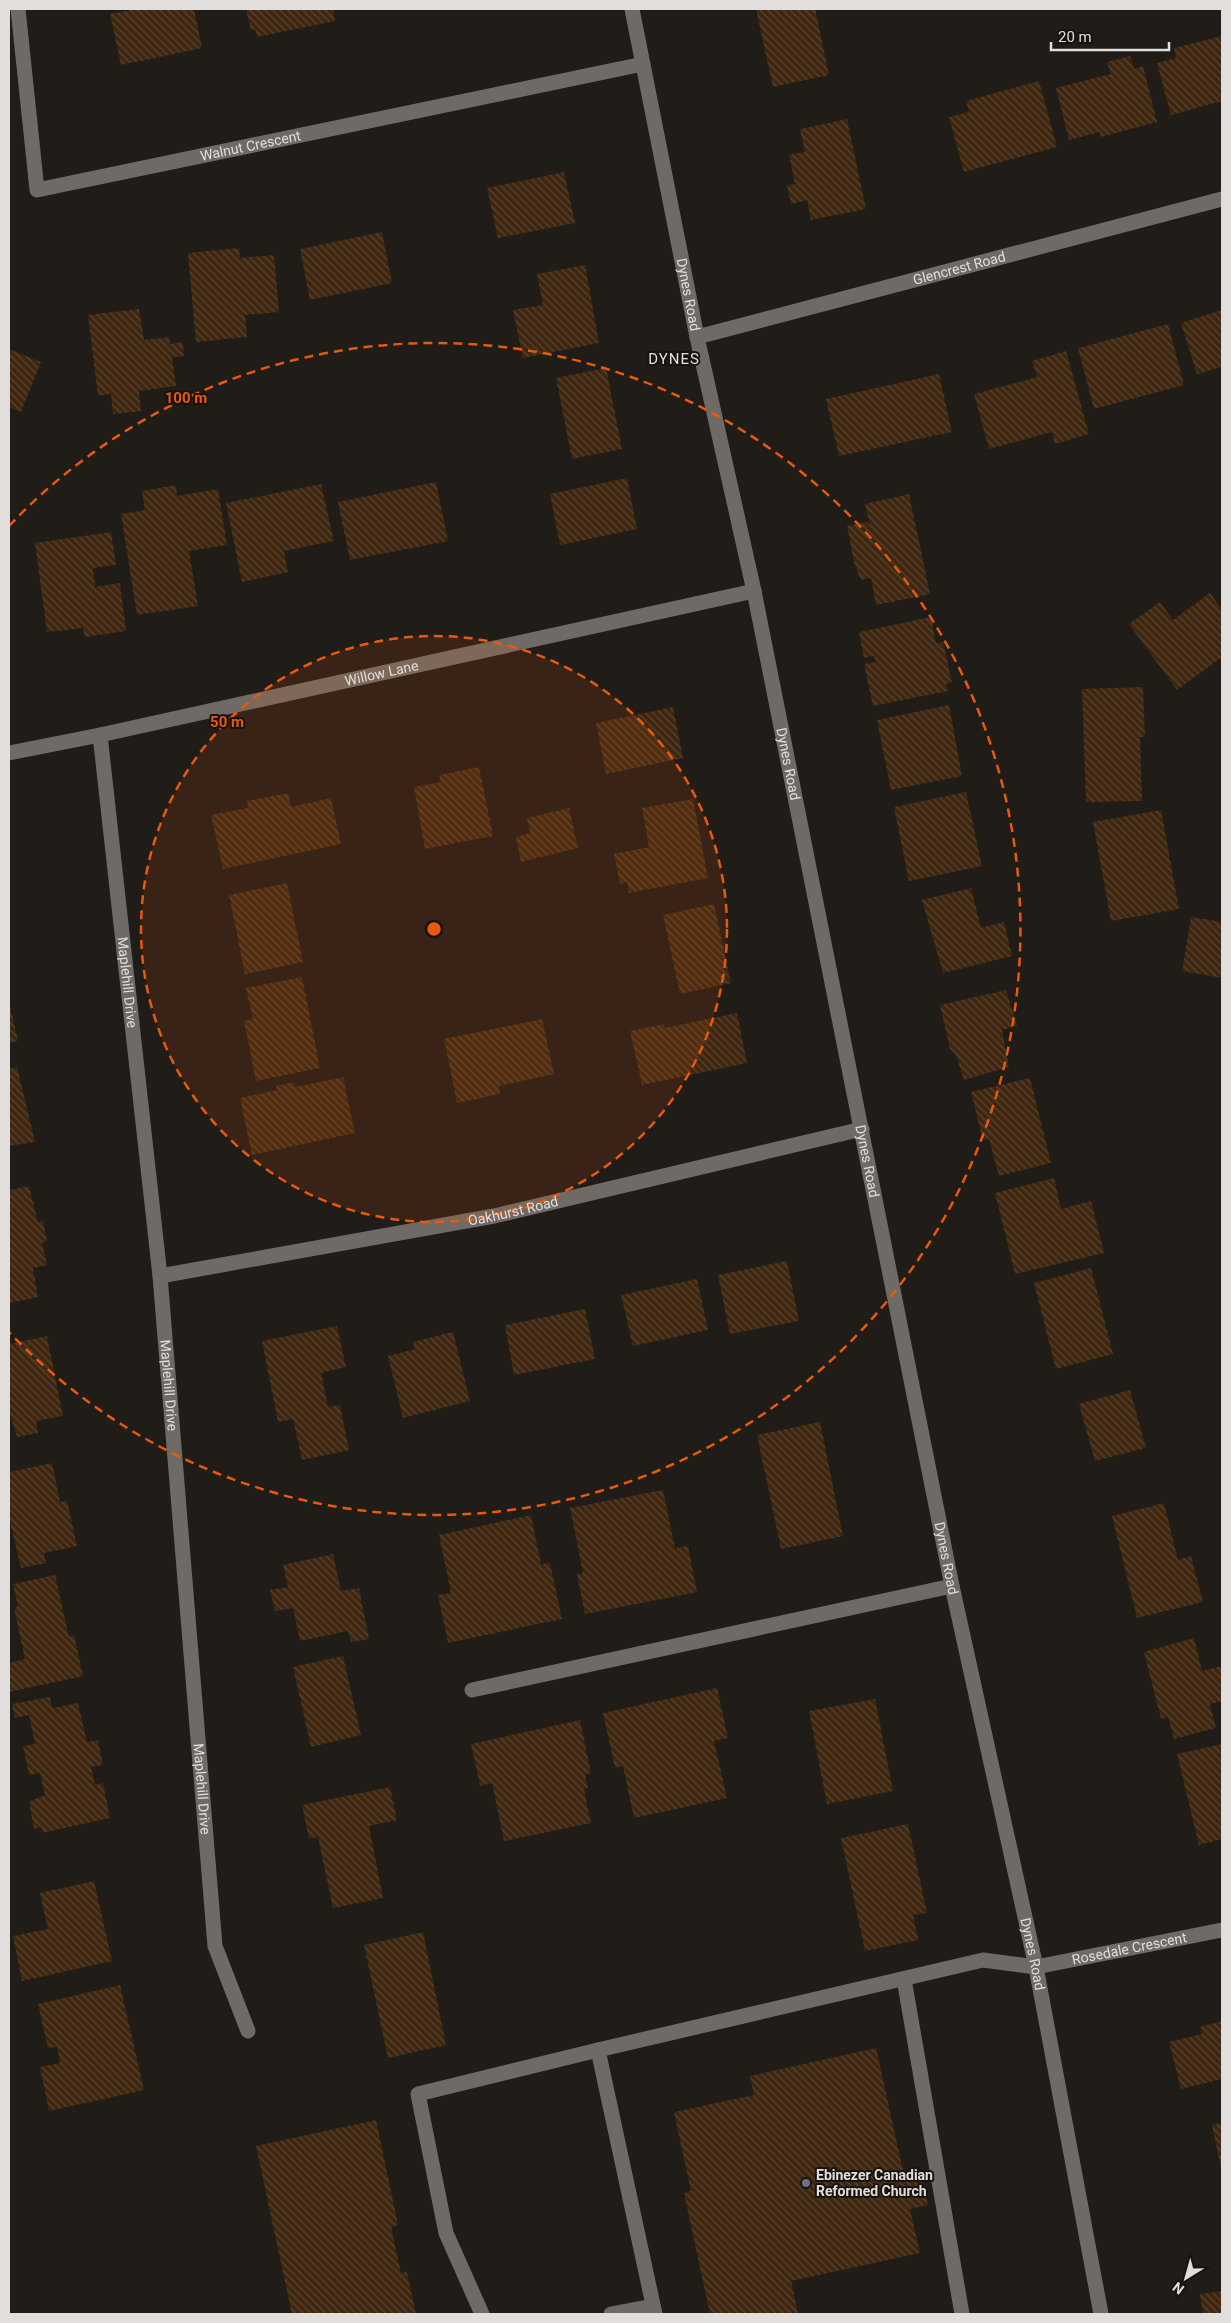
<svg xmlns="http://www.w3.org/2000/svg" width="1231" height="2323" font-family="Roboto,sans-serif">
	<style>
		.building { fill: url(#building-back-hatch) }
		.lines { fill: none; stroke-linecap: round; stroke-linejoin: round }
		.minor { stroke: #706a66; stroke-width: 15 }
		.ring { fill: none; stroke: #e8590c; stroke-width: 2.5; stroke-dasharray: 9 6 }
		.worship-dot { fill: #6b7280; stroke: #17130f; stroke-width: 2 }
		.labels { text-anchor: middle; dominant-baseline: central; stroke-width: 4; stroke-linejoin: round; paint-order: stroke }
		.street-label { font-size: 14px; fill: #e1dedc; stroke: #17130f }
		.poi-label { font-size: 14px; font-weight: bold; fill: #e1dedc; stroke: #17130f; text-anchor: start }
		.neighbourhood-label { font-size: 15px; letter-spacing: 1px; fill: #e1dedc; stroke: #17130f }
		.centre { fill: #e8590c; stroke: #17130f; stroke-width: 2.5 }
		.ring-label { font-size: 15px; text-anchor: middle; font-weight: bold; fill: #e8590c; stroke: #17130f; stroke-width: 4; stroke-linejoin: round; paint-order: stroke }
	</style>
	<defs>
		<pattern id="building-back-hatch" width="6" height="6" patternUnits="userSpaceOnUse" patternTransform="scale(1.25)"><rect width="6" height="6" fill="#3e260f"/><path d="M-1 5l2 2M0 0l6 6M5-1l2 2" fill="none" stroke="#5a4531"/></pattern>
	</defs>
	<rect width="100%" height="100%" fill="#201c18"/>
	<!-- building -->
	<g class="building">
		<polygon points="137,9 194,9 202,48 121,65 110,14"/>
		<polygon points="246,9 333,9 335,21 257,37 255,29 251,30"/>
		<polygon points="756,9 815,9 829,75 773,87"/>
		<polygon points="1222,36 1222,101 1171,115 1157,63 1176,58 1174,48"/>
		<polygon points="1130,56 1134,69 1143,66 1157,122 1101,137 1100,132 1069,140 1056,88 1111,74 1107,62"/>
		<polygon points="1039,81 1057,147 964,172 949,117 969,112 966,101"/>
		<polygon points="847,119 866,209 811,220 807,200 791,204 787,186 795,184 789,155 805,152 800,129"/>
		<polygon points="564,172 575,223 498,238 487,188"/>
		<polygon points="382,232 392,283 310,300 300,249"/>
		<polygon points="239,248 240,258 274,255 279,312 245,315 247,337 196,342 188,253"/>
		<polygon points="585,265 599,343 523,358 513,310 543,305 537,274"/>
		<polygon points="139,309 144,340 169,337 170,344 183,342 184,356 172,357 176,386 139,391 141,411 113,414 111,394 98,396 88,315"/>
		<polygon points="1222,310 1222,367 1197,374 1181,323"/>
		<polygon points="1168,324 1184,385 1094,409 1078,348"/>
		<polygon points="9,349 41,362 21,412 9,407"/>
		<polygon points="1066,351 1089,434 1055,444 1052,432 989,449 974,394 1037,377 1032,361"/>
		<polygon points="606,368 622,449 572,459 556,378"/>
		<polygon points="939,374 952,432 839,456 826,399"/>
		<polygon points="627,478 637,529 560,545 550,494"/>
		<polygon points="436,482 448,541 350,560 338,502"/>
		<polygon points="321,484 334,541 284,551 288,572 242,582 226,503"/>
		<polygon points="176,485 177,496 218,489 227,545 189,551 198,606 137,615 121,514 145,510 142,491"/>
		<polygon points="909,494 930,594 876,605 871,578 861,580 855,566 847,526 867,522 870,525 865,504"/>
		<polygon points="111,532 116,565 93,568 95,587 120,583 126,631 85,637 83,628 47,632 35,543"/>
		<polygon points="1210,593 1222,610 1222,657 1177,690 1129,624 1160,602 1173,620"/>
		<polygon points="931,617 936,643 943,642 952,682 946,684 948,691 873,706 864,664 876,662 874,656 864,658 859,632"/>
		<polygon points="1143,687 1145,737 1140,737 1142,801 1086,802 1082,689"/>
		<polygon points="949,705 962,776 891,790 877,720"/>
		<polygon points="673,707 683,758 606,774 596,723"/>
		<polygon points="479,767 493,836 425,849 414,787 441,782 439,775"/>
		<polygon points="966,792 982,866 909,881 894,807"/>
		<polygon points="288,793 291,807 331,798 341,844 223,869 211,815 248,808 247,801"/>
		<polygon points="693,799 708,878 629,893 627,882 620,884 614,854 649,847 642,808"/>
		<polygon points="569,808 578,848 521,862 516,837 530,833 527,818"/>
		<polygon points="1161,810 1179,909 1111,921 1093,822"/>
		<polygon points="287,883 303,962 245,974 229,895"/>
		<polygon points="971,888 981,928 1004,922 1012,956 943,973 922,900"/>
		<polygon points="714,904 731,983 680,994 663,915"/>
		<polygon points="1191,917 1222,922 1222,978 1182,971"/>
		<polygon points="302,977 320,1068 256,1081 244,1021 253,1019 246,988"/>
		<polygon points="1006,990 1017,1026 1002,1030 1009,1067 964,1080 956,1055 950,1049 940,1005"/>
		<polygon points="9,1001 18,1041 9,1043"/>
		<polygon points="737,1013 747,1063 642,1085 630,1031 664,1024 665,1028"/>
		<polygon points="542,1019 554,1074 499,1086 500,1094 457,1103 444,1039"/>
		<polygon points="17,1067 35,1142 9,1146 9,1069"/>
		<polygon points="343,1077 355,1133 252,1155 240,1098 277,1090 276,1086 294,1082 295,1087"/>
		<polygon points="1030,1078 1051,1163 999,1176 989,1139 983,1140 971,1092"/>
		<polygon points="1054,1178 1061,1209 1091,1201 1104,1253 1015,1274 995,1193"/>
		<polygon points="29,1186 38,1222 43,1221 47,1241 42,1243 47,1265 33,1268 38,1297 9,1303 9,1190"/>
		<polygon points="787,1261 799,1321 730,1334 718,1275"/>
		<polygon points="1091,1268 1113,1354 1056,1369 1034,1283"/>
		<polygon points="697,1279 708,1330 633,1346 621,1295"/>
		<polygon points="585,1309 595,1359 514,1375 505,1325"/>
		<polygon points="337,1326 346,1367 321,1373 328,1407 340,1405 349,1450 302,1460 293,1419 278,1422 262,1341"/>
		<polygon points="453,1332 470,1401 403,1418 388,1356 415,1349 413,1342"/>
		<polygon points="47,1336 63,1416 36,1421 38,1433 17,1437 9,1410 9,1344"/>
		<polygon points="1130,1390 1146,1448 1095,1461 1079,1404"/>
		<polygon points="820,1422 843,1536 781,1549 757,1435"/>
		<polygon points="52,1463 60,1502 67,1500 77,1546 44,1553 46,1563 21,1568 9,1517 9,1472"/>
		<polygon points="663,1490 675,1548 688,1546 697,1592 585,1614 577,1574 583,1573 570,1508"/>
		<polygon points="1164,1503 1178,1560 1191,1556 1203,1602 1137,1618 1112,1516"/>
		<polygon points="531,1515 541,1564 550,1563 562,1619 448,1643 438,1595 451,1593 439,1535"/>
		<polygon points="333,1554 341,1591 359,1588 369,1639 351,1642 348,1631 300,1641 293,1608 275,1611 270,1590 288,1587 283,1565"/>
		<polygon points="55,1575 69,1637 74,1635 83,1676 9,1692 9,1663 25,1659 14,1608 18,1606 13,1584"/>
		<polygon points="1194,1638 1202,1671 1222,1666 1222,1701 1210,1704 1216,1728 1174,1739 1168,1717 1161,1719 1144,1652"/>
		<polygon points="343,1656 361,1735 311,1747 293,1667"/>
		<polygon points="717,1688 728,1738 714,1741 727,1798 634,1818 623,1766 615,1768 603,1713"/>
		<polygon points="50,1697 52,1708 78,1703 87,1742 98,1740 103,1765 91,1767 95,1785 103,1783 110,1818 42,1833 41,1827 34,1829 29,1802 45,1795 40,1773 29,1775 23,1746 35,1744 29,1715 15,1718 12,1704"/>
		<polygon points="875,1699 893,1791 827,1804 809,1711"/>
		<polygon points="580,1720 591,1773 585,1774 588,1788 584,1789 591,1823 504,1841 492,1783 480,1786 471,1744"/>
		<polygon points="1222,1744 1222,1839 1199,1845 1177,1754"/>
		<polygon points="390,1787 397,1820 369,1826 383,1898 333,1908 318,1837 309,1839 302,1805"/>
		<polygon points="908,1824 927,1913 913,1915 918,1940 865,1951 841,1838"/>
		<polygon points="94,1881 112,1961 22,1981 13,1936 48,1929 40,1893"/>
		<polygon points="423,1932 446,2045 388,2058 364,1945"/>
		<polygon points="120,1985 144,2090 49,2111 40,2067 60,2063 57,2047 48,2048 38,2004"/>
		<polygon points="1222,2021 1222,2079 1181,2089 1169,2042 1202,2034 1200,2027"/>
		<polygon points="876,2048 904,2175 920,2171 928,2205 910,2209 920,2253 791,2281 798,2314 710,2314 684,2193 691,2191 674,2112 754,2095 750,2076"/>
		<polygon points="376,2120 398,2225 391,2227 401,2273 407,2272 416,2314 292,2314 256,2146"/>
		<polygon points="1222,2123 1222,2168 1221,2168 1212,2125"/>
		<polygon points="1222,2291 1222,2314 1203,2314 1200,2294"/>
	</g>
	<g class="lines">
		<!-- minor -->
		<g class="minor">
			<path id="s1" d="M18 9 37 190 643 64"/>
			<path id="s2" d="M632 9 697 337 754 591 952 1586 1036 1967 1101 2314"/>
			<path id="s3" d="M697 337 1222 199"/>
			<path id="s4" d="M100 735 160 1276 215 1946 248 2031"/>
			<path id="s5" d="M9 753 100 735 754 591"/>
			<path id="s6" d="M160 1276 494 1216 862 1129"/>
			<polyline points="472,1690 952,1586"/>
			<polyline points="904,1979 962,2314"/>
			<polyline points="482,2314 446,2233 418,2094 598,2050"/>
			<polyline points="611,2314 653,2306"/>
			<path id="s7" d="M655 2314 598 2050 983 1960 1036 1967 1222 1930"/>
		</g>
	</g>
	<!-- distance rings -->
	<circle cx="434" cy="929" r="293" fill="#e8590c" fill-opacity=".12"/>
	<g class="ring">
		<circle cx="434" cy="929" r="293"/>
		<path d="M9 526A586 586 0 1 1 9 1332"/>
	</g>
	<!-- markers -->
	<circle class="worship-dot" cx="806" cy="2183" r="5"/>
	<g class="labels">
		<!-- street labels -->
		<g class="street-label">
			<text stroke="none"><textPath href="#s1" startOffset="400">Walnut Crescent</textPath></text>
			<text stroke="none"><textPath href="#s3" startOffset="271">Glencrest Road</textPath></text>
			<text stroke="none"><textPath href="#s2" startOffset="291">Dynes Road</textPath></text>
			<text stroke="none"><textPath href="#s5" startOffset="381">Willow Lane</textPath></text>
			<text stroke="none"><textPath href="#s2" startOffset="771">Dynes Road</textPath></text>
			<text stroke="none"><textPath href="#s4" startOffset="249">Maplehill Drive</textPath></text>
			<text stroke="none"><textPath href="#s2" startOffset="1176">Dynes Road</textPath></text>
			<text stroke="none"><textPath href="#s6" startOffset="359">Oakhurst Road</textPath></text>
			<text stroke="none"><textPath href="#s4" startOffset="654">Maplehill Drive</textPath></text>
			<text stroke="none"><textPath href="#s2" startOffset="1581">Dynes Road</textPath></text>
			<text stroke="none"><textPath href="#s4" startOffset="1059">Maplehill Drive</textPath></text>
			<text stroke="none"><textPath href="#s7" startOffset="814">Rosedale Crescent</textPath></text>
			<text stroke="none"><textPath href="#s2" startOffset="1986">Dynes Road</textPath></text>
		</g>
		<!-- poi labels -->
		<g class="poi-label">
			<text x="816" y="2175">Ebinezer Canadian<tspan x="816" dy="16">Reformed Church</tspan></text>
		</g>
		<!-- neighbourhood labels -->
		<g class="neighbourhood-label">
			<text x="674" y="359">DYNES</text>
		</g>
	</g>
	<circle cx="434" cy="929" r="8" class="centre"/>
	<g class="ring-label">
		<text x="186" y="403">100 m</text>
		<text x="227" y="727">50 m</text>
	</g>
	<!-- border -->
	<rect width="1231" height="2323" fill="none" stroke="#e1dedc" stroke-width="20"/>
	<!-- north arrow -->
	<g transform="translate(1186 2278) rotate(217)" stroke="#17130f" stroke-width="4" paint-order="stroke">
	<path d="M0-4L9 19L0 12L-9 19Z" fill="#e1dedc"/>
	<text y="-8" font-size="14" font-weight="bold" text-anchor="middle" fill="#e1dedc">N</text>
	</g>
	<!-- scale -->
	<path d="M1051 42v8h118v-8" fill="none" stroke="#e1dedc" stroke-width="2.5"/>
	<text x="1058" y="42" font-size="15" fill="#e1dedc" stroke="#17130f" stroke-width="4" paint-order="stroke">20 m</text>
</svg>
